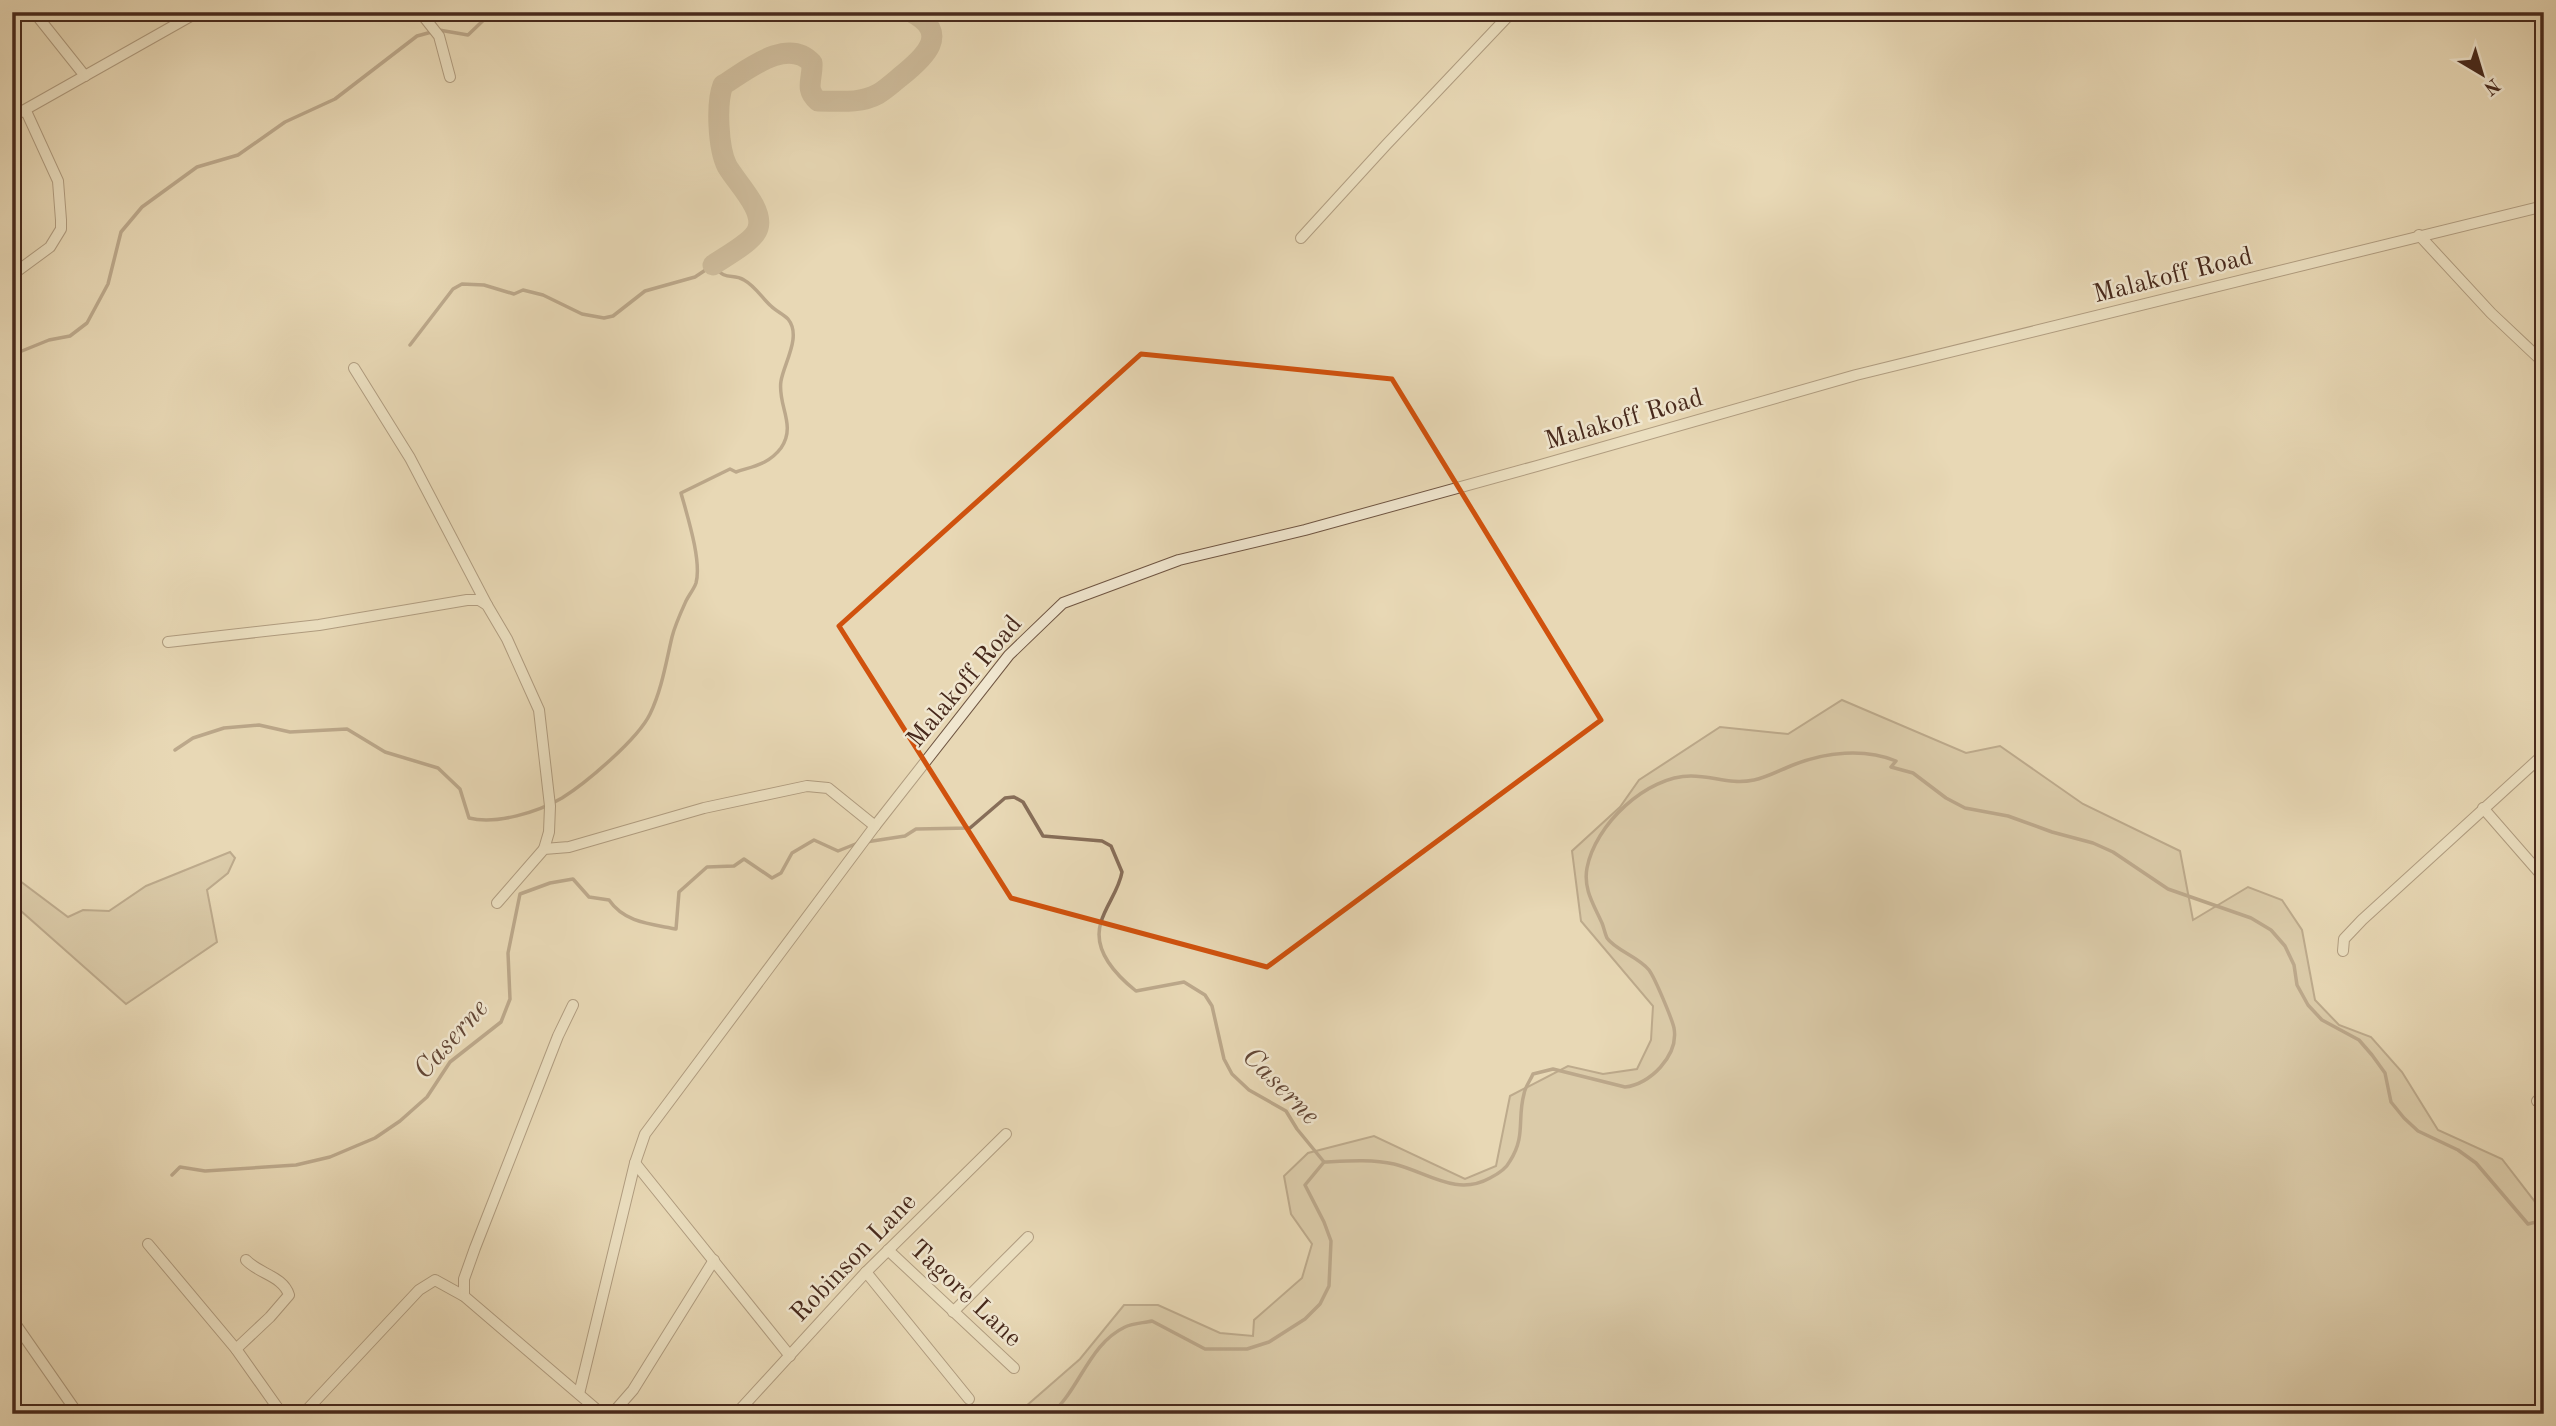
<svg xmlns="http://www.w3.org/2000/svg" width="2556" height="1426" font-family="'Old Standard TT',serif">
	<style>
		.green { fill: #cdba9b; stroke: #8a725c; stroke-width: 2 }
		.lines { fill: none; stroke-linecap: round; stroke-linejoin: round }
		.stream { stroke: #876e59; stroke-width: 3.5 }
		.river { stroke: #b19c81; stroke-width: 21 }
		.minor-casing { stroke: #6f5542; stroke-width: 12 }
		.minor { stroke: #f0e6cf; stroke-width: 10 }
		.marked { fill: none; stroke: #d0520e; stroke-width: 5; stroke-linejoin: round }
		.labels { text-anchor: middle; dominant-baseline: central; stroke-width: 5; stroke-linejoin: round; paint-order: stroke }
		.street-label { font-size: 26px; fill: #47291c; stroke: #f0e6cf }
		.water-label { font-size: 28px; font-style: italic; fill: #624635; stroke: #f0e6cf }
	</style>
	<rect width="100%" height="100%" fill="#e8d8b5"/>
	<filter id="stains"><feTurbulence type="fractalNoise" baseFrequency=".00286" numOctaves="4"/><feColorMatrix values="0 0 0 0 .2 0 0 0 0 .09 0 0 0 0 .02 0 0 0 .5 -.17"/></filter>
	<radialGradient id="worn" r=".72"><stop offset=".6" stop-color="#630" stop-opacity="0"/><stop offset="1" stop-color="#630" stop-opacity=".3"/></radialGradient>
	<!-- green -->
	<g class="green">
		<polygon points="1842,700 1966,753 2000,746 2083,804 2180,851 2193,920 2248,887 2282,900 2302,930 2315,1000 2339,1025 2371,1037 2402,1072 2438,1130 2502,1159 2542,1211 2544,1210 2544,1414 1017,1414 1080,1359 1124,1305 1158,1305 1220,1333 1253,1336 1254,1320 1302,1278 1312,1244 1291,1214 1284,1176 1308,1153 1374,1136 1465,1179 1496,1166 1510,1096 1568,1066 1603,1074 1637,1069 1651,1040 1653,1006 1581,921 1572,851 1620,807 1639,780 1720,727 1788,734"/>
		<polygon points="230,852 235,858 228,873 207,890 217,942 126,1004 12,903 12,875 68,917 83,910 109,911 146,886"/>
	</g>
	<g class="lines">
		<!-- stream -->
		<g class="stream">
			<polyline points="12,355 49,340 70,336 87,323 108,284 121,232 142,207 197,167 238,155 285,122 335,99 417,36 439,30 468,35 492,12"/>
			<path d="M175 750 193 738 224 728 259 725 290 732 347 729 385 752 438 768 460 789 469 818C496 825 538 812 562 798 586 783 638 739 650 714 662 689 666 662 672 637 675 625 681 612 686 601 689 595 694 589 696 583 702 561 687 515 681 493L730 469 736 472C754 466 769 464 781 448 797 425 777 405 781 381 784 363 802 336 788 319 783 314 776 311 771 306 762 298 755 286 744 280 732 272 727 283 713 265L695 277 645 291 613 316 604 318 582 314 543 295 523 290 514 294 484 285 462 284 453 289 410 345"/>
			<path d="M866 842 905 836 916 829 970 828 1005 798 1014 797 1023 802 1043 836 1102 841 1111 846 1122 872C1119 890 1106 905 1101 922 1092 950 1116 975 1136 991L1184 982 1205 995 1212 1006 1224 1059 1232 1074 1249 1090 1286 1111 1297 1129 1324 1162"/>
			<path d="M172 1175 180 1167 205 1171 296 1165 330 1157 356 1146 375 1138 400 1121 427 1097 450 1062 501 1022 510 999 508 953 520 894 550 883 573 879 589 897 609 900C625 923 651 924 676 929L679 892 707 867 734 866 744 859 772 878 781 873 792 853 814 840 838 851 858 843"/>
			<path d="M1051 1414C1080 1389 1089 1344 1125 1327 1133 1323 1144 1323 1152 1321L1205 1349H1247L1269 1342 1305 1319 1320 1304 1329 1286 1331 1241 1324 1222 1305 1185 1324 1162C1346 1161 1372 1159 1394 1164 1427 1172 1456 1197 1490 1178 1498 1174 1506 1169 1510 1161 1526 1136 1517 1119 1524 1094 1525 1087 1530 1081 1533 1074L1553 1069 1625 1087C1649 1085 1679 1056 1674 1028 1672 1019 1655 978 1649 970 1639 957 1615 950 1607 938 1605 934 1604 928 1602 923 1594 905 1583 889 1587 868 1595 825 1646 776 1691 776 1714 776 1730 785 1754 780 1768 777 1780 770 1793 765 1826 752 1864 748 1896 761L1891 767 1913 773 1946 798 1965 808 2008 816 2052 832 2093 843 2113 852 2168 889 2251 918 2271 930 2285 946 2294 965 2297 985 2308 1005 2322 1020 2359 1040 2372 1055 2385 1073 2391 1102 2404 1118 2418 1131 2458 1150 2476 1163 2528 1224 2544 1220"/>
		</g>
		<!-- river -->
		<path class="river" d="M713 265C724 257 755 241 758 228 764 209 736 182 727 166 718 148 716 103 723 85 746 71 787 36 812 63 813 79 804 89 818 101 838 101 860 104 878 94 885 90 893 83 900 77 924 58 952 33 911 12"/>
		<!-- minor casing -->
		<g class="minor-casing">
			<g id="minor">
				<polyline points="34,12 85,76"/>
				<polyline points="420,12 439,36 450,77"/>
				<polyline points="12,18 14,12"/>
				<polyline points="12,117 198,12"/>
				<polyline points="2419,235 2491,313 2544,363"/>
				<polyline points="1301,238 1386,145 1512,12"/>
				<polyline points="12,275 50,247 61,229 61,220 58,181 26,111"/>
				<polyline points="354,368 410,458 487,605"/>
				<polyline points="168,642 319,625 467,600 479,600 487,605 507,639 539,710 550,806 549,832 544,849"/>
				<polyline points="2483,808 2544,878"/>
				<polyline points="497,903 544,849 569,847 704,808 807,786 828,788 875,826"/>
				<polyline points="2343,951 2344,939 2362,920 2544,754"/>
				<polyline points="2537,1101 2544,1094"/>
				<polyline points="635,1163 790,1356"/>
				<polyline points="148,1244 236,1349 282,1414"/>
				<polyline points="888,1250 1014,1368"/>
				<polyline points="866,1272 969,1399"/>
				<polyline points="464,1296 464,1279 475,1248 558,1036 573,1005"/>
				<polyline points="953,1312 1028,1237"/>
				<polyline points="12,1319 78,1414"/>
				<path d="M236 1349 270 1317 289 1295C283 1276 259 1274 246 1260"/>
				<polyline points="579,1394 635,1163 645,1134 875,826 1009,655 1063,603 1179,560 1305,530 1537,466 1856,375 2544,206"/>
				<polyline points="303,1414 419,1290 435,1280 464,1296 602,1414"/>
				<polyline points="612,1414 633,1390 714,1260"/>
				<polyline points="736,1414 866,1272 1006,1134"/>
			</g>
		</g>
		<!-- minor -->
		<use href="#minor" class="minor"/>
	</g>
	<!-- marked area -->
	<path d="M0 0H2556V1426H0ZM1141 354 1392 379 1601 720 1267 967 1011 898 839 626Z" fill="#e8d8b5" fill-opacity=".55" fill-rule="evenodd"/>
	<path class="marked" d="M1141 354 1392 379 1601 720 1267 967 1011 898 839 626Z"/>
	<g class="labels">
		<!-- street labels -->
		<g class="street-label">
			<text transform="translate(2173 276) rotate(-14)">Malakoff Road</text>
			<text transform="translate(1624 420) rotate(-16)">Malakoff Road</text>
			<text transform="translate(965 682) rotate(-50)">Malakoff Road</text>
			<text transform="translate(854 1258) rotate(-46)">Robinson Lane</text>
			<text transform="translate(965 1294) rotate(43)">Tagore Lane</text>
		</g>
		<!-- water labels -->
		<g class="water-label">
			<text transform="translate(452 1040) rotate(-48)">Caserne</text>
			<text transform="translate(1280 1087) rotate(45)">Caserne</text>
		</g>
	</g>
	<!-- margin -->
	<rect width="2556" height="1426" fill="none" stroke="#e8d8b5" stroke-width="42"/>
	<rect x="14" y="14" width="2528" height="1398" fill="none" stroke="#47291c" stroke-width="3.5"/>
	<rect x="21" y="21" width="2514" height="1384" fill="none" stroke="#47291c" stroke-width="2"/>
	<!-- north arrow -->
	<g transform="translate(2482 74) rotate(142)" stroke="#f0e6cf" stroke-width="5" paint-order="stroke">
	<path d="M0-5L12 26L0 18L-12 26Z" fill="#47291c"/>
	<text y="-10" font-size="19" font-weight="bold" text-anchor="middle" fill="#47291c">N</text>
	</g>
	<rect width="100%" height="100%" filter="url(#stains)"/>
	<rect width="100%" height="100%" fill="url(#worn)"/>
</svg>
